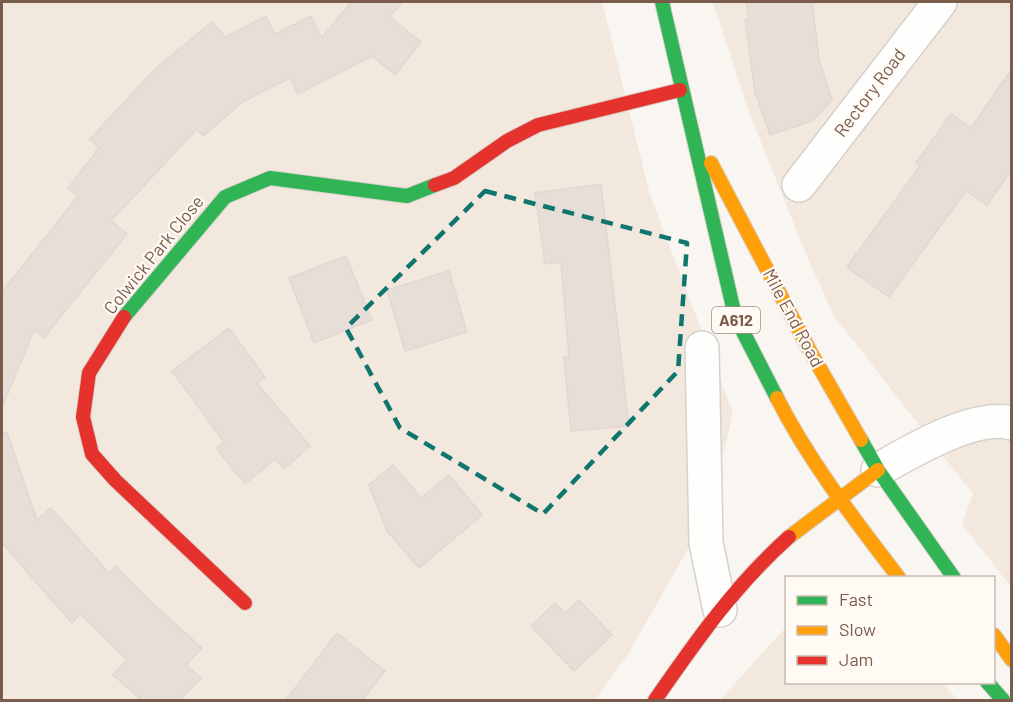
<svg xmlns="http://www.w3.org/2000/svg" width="1013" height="702" font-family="Barlow,sans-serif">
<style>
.residential{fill:#f2e8de}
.building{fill:#e6ded7;stroke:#e2d8d2;stroke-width:1.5}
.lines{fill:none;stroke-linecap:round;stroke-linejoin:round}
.street-casing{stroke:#d7d1cb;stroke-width:36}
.fast-casing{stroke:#d9d2cb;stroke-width:16}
.slow-casing{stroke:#d9d2cb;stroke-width:16}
.jam-casing{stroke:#d9d2cb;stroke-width:16}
.street{stroke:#fefefd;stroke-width:33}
.fast{stroke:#30b455;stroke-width:14}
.slow{stroke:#ff9f0a;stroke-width:14}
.jam{stroke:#e5322d;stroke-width:14}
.marked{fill:none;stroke:#0f766e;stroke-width:4.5;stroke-dasharray:12 8;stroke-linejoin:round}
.labels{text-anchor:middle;stroke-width:4.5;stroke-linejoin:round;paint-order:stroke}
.shield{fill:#fffaf3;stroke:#a28b7f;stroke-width:1.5}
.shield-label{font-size:16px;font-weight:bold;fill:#7a5c4d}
.street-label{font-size:18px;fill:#7a5c4d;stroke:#fffaf3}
</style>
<rect width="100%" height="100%" fill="#f9f5f0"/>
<g class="residential">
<path d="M 2,2 L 602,2 L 650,195 L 733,413 L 716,486 L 694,538 L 630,651 L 595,700 L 2,700 Z"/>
<path d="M 713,2 L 1011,2 L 1011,587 L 962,524 L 973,494 L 834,316 L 806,254 L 750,115 Z"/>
<path d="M 786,627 L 786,682 L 942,683 L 958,700 L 720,700 Z"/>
</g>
<g class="building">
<path d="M 351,2 L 402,2 L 390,17 L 421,42 L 395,75 L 372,56 L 298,94 L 290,78 L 244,101 L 203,136 L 197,129 L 111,221 L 127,234 L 74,300 L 44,338 L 34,330 L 2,408 L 2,292 L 78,196 L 68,188 L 99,148 L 90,139 L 155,69 L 212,22 L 225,37 L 266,16 L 275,34 L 311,16 L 322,38 Z"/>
<path d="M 746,2 L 812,2 L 819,59 L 832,100 L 812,121 L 770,135 L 755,92 L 745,19 L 749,18 Z"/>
<path d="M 1011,70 L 1011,171 L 987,205 L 966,191 L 889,297 L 847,267 L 920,166 L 916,163 L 951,114 L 971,128 Z"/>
<path d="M 601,184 L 629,426 L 571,431 L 564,357 L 569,357 L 561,262 L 545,264 L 535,193 Z"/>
<path d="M 346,256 L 372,320 L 314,343 L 289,278 Z"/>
<path d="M 449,271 L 467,332 L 405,351 L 387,290 Z"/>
<path d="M 229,328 L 265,377 L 257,383 L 310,446 L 284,469 L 275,459 L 245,484 L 216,448 L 224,442 L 172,371 Z"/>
<path d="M 7,432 L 37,520 L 51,508 L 109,573 L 116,566 L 148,599 L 202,648 L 186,665 L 201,678 L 180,700 L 142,700 L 113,675 L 127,660 L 80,614 L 72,623 L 2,543 L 2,433 Z"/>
<path d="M 393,465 L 421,498 L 449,475 L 482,515 L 419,568 L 387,531 L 369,485 Z"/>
<path d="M 579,600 L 612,635 L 574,671 L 531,626 L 555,603 L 565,613 Z"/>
<path d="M 337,633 L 385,671 L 362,700 L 286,700 Z"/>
</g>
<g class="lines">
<g class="street-casing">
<g id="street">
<path d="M 799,185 L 940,2"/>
<path d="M 702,348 L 706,543 L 720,610"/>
<path d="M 878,470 C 910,452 974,413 1012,423"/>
</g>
</g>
<g class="fast-casing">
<g id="fast">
<path d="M 662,2 L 735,316 L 777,398"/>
<path d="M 124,317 L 225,197 L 270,178 L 407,196 L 435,185"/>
<path d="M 861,440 L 878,470 L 954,578"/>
<path d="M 987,682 L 1003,700"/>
</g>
</g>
<g class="slow-casing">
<g id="slow">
<path d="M 711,163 L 811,353 L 861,440"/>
<path d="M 777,398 C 810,463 855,520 899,578"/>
<path d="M 789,537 L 878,470"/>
<path d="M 994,635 L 1012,660"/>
</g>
</g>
<g class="jam-casing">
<g id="jam">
<path d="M 435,185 L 454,178 L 507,141 L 538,125 L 680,90"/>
<path d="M 124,317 L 89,373 L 83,417 L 92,454 L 115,480 L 245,603"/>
<path d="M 655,700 C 696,641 735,585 789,537"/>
</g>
</g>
<use href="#street" class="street"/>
<use href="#fast" class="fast"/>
<use href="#slow" class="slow"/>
<use href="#jam" class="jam"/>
</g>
<path class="marked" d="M 485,191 L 687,243 L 678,371 L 543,514 L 400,428 L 346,328 Z"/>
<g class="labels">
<rect class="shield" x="712" y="307" width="48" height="26" rx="4.5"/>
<g class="shield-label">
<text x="736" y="326">A612</text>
</g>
<g class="street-label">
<text transform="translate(870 93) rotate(-53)" y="6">Rectory Road</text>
<text transform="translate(154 255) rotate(-51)" y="6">Colwick Park Close</text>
<text transform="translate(793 318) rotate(62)" y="6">Mile End Road</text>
</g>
</g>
<rect width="1013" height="702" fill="none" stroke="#7a5c4d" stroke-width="6"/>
<rect x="785" y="576" width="210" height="108" fill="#fffaf3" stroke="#cabbb1" stroke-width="1.5"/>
<rect x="797" y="596" width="30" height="9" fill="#30b455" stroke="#cabbb1" stroke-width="1.5"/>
<text x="839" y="606" font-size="18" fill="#7a5c4d">Fast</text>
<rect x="797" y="626" width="30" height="9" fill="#ff9f0a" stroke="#cabbb1" stroke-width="1.5"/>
<text x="839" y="636" font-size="18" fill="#7a5c4d">Slow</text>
<rect x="797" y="656" width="30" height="9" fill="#e5322d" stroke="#cabbb1" stroke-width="1.5"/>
<text x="839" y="666" font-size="18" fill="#7a5c4d">Jam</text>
</svg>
